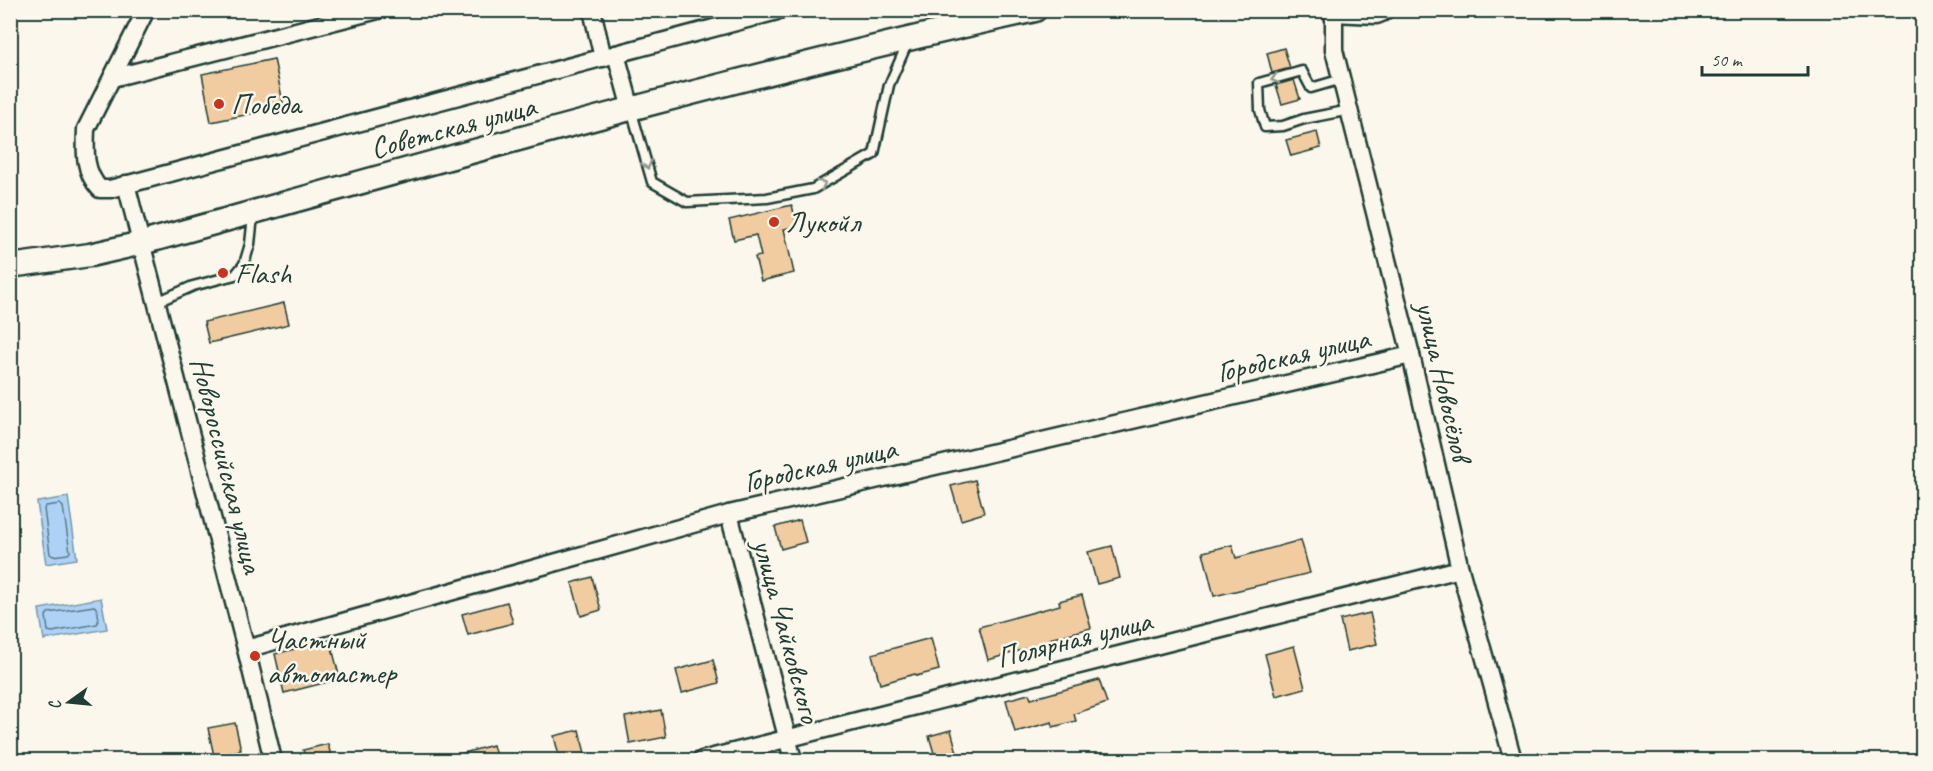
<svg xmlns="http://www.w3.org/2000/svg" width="1933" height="771" font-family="Caveat,sans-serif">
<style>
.water{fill:#add2f6;stroke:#7496a8;stroke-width:1.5}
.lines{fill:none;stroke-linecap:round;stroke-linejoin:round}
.shore{stroke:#587982;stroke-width:1.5}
.building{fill:#f1cca1;stroke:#1f3d34;stroke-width:1.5}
.lane-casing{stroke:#1f3d34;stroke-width:13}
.street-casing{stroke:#1f3d34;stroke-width:21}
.secondary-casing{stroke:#1f3d34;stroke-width:27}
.lane{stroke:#fbf7ec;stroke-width:8}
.street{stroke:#fbf7ec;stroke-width:16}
.secondary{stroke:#fbf7ec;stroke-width:22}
.oneway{stroke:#8d9a90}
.poi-dot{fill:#c8321e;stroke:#fbf7ec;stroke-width:2}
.labels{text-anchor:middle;stroke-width:5;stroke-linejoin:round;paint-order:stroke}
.poi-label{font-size:30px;fill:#1f3d34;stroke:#fbf7ec;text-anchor:start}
.street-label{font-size:30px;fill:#1f3d34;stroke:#fbf7ec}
</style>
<rect width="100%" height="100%" fill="#fbf7ec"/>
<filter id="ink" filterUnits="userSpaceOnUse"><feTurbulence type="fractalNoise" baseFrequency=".0167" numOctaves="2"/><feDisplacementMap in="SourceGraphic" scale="12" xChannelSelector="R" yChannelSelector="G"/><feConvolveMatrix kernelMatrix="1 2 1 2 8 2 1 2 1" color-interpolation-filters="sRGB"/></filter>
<g filter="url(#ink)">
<g class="water">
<path d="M 68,497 L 77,559 L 46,564 L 37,502 Z"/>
<path d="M 101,598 L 107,629 L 44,640 L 39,609 Z"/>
</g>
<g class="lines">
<g class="shore">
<path d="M 60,504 L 63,507 L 70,552 L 68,554 L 53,556 L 50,554 L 44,509 L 46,506 Z"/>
<path d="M 94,606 C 98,608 100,620 97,624 L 52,632 L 48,631 L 46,616 L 48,613 Z"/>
</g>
</g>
<g class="building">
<path d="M 1284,48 L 1290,68 L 1272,73 L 1267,53 Z"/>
<path d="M 274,59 L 284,107 L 211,122 L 202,74 Z"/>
<path d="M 1294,80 L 1300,99 L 1282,104 L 1276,85 Z"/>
<path d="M 1317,132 L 1321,148 L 1291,156 L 1286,140 Z"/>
<path d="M 792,205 L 797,226 L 784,229 L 794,273 L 761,281 L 755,257 L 761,256 L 756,235 L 734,240 L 729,220 Z"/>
<path d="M 284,303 L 289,324 L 209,343 L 204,322 Z"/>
<path d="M 975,480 L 984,513 L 961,520 L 951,486 Z"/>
<path d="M 800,520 L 806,542 L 781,549 L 775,527 Z"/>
<path d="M 1301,540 L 1310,573 L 1214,596 L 1203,552 L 1232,545 L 1236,558 Z"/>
<path d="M 1112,546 L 1120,578 L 1097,584 L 1088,552 Z"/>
<path d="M 592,577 L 601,610 L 581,616 L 572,583 Z"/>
<path d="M 1082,595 L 1091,628 L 1049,639 L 1050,642 L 988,660 L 979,627 L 1060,605 L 1059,601 Z"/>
<path d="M 507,602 L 513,623 L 468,635 L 462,614 Z"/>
<path d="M 1370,613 L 1377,644 L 1347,651 L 1340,620 Z"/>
<path d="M 931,638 L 939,670 L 916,676 L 915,674 L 880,684 L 872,654 Z"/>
<path d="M 330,640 L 340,679 L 284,693 L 275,654 Z"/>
<path d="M 1294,646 L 1305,688 L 1276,696 L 1265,654 Z"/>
<path d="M 713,660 L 719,683 L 682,693 L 676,670 Z"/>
<path d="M 1099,680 L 1107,703 L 1074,714 L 1076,721 L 1053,727 L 1052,722 L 1015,732 L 1006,700 L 1029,694 L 1031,699 Z"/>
<path d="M 661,710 L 666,737 L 630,744 L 625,717 Z"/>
<path d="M 235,723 L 241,750 L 214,756 L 208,728 Z"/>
<path d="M 579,730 L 586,757 L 574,760 L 560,760 L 554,736 Z"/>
<path d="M 951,730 L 959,760 L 936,760 L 929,736 Z"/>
<path d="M 328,744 L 332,760 L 306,760 L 303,750 Z"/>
<path d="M 493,745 L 497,760 L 450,760 L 449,757 Z"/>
</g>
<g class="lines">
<g class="lane-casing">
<g id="lane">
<path d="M 1342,79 L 1311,88 L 1302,71 L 1259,83 L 1260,110 L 1265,127 L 1283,126 L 1304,119 L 1350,110"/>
<path d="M 631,109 L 652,182 L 687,202 L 767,198 L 813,189 L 874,154 L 889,85 L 907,44"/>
<path d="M 157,302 L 193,286 L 235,275 L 244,264 L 250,244 L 253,216"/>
</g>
</g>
<g class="street-casing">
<g id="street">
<path d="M 146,10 L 86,129 C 85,152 84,172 100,189 L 110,189 L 781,10"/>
<path d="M 592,10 L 603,58"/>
<path d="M 1334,11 L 1334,50 L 1411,355 L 1460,569 L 1513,760"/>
<path d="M 616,54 L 631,109"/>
<path d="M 112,78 L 378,10"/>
<path d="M 126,184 L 246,649 L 273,760"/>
<path d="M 729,514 L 793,760"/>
<path d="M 246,649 L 729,514 L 1411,355"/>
<path d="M 702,760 L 1460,569"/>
</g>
</g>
<g class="secondary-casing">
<g id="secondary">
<path d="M 1333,10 L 1376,12 L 1381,10"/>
<path d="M 10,266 L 90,255 L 142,243 C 438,161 735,76 1035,10"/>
</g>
</g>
<use href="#lane" class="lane"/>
<use href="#street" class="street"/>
<use href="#secondary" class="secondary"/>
</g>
<defs><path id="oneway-chevron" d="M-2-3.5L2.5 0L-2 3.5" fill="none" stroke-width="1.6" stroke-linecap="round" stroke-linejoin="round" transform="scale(1.5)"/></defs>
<g class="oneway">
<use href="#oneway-chevron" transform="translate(1275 79) rotate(165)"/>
<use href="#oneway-chevron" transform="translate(647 165) rotate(74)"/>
<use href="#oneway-chevron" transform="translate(822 184) rotate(-29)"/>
</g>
</g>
<g class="poi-dot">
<circle cx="219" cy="104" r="6"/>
<circle cx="774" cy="222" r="6"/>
<circle cx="223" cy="273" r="6"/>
<circle cx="255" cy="656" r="6"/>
</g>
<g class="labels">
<g class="poi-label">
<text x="231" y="114">Победа</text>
<text x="786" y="232">Лукойл</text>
<text x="235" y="283">Flash</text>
<text x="267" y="649">Частный<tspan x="267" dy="34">автомастер</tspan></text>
</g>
<g class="street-label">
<text transform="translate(453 127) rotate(-15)" y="10">Советская улица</text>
<text transform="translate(1293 355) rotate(-13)" y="10">Городская улица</text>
<text transform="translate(1444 381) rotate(77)" y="10">улица Новосёлов</text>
<text transform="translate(227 465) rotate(76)" y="10">Новороссийская улица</text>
<text transform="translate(820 465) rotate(-13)" y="10">Городская улица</text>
<text transform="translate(787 631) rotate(75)" y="10">улица Чайковского</text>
<text transform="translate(1074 639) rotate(-14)" y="10">Полярная улица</text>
</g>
</g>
<rect width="1933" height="771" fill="none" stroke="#fbf7ec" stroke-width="36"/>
<rect x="18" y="18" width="1897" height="735" fill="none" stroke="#1f3d34" stroke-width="2" filter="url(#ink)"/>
<g transform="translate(69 702) rotate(255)" stroke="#fbf7ec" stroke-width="4.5" paint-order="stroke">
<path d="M0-4.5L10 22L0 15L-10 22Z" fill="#1f3d34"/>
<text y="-9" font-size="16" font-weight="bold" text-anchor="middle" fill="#1f3d34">С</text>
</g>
<path d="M1702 66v9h106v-9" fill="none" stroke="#1f3d34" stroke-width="3"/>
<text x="1711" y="66" font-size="18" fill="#1f3d34" stroke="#fbf7ec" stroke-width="4.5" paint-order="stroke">50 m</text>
</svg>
